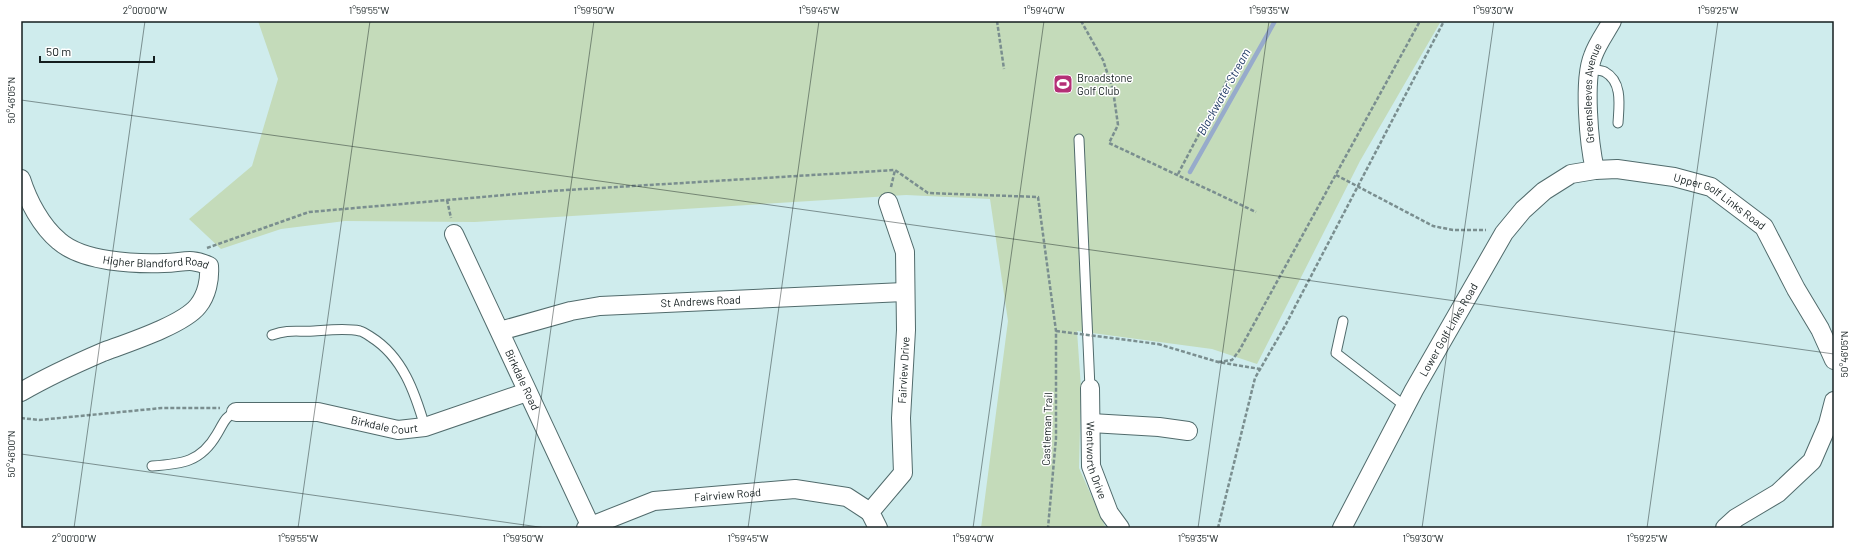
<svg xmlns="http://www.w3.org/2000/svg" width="1855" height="549" font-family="Barlow,sans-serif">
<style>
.green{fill:#c4dbba}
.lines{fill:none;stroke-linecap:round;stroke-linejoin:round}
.stream{stroke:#97abcb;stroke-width:4.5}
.lane-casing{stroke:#516b6c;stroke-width:11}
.street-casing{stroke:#516b6c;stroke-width:20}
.path{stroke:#7a8e8f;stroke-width:2.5;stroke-dasharray:4 2;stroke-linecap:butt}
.lane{stroke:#fff;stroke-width:9}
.street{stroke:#fff;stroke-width:18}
.path-bridge{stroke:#7a8e8f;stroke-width:2.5;stroke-dasharray:4 2;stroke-linecap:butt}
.ticks{fill:none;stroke:#141e1f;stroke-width:1;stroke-opacity:0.45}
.labels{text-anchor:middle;stroke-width:3;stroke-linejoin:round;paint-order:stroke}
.poi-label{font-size:11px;fill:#141e1f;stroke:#fff;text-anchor:start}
.street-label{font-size:11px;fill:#141e1f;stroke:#fff}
.water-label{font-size:12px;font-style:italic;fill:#1f3964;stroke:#fff}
.neatline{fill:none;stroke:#141e1f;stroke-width:1.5}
.ticks-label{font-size:10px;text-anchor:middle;fill:#141e1f}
</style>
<rect width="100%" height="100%" fill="#cfeced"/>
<path class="green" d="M 258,21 L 1441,21 L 1360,161 L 1257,364 L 1212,349 L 1077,331 L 1081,388 L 1079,468 L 1105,526 L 1104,528 L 981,528 L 1008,321 L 990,199 L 906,195 L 475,222 L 345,221 L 281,229 L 221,249 L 189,219 L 252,166 L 278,79 Z"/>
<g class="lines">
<path class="stream" d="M 1190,172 L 1275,21"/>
<g class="lane-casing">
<g id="lane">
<path d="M 1589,69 C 1594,70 1601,70 1605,72 C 1623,82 1619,106 1618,123"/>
<path d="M 1079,139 L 1090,388"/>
<path d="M 1343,321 L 1336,353 L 1405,406"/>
<path d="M 272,335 C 289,329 297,332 314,331 C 329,330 346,328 360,331 C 364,332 368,335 371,337 C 403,357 415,393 425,427"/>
<path d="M 152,466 C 182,464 201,462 217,434 C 224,423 224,417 236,412"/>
</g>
</g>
<g class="street-casing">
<g id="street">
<path id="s1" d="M 1595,170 C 1589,144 1583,80 1593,56 C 1597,44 1606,32 1612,21"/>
<path id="s2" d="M 21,179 C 28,201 41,226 59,241 C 83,262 134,264 164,263 C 183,263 190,257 209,266 C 210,279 207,295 198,306 C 183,325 127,343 103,352 C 75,364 47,377 21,392"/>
<path id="s3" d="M 454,234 L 590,525"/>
<path id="s4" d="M 500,331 L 571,311 L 600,306 L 904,292"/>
<path id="s5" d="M 1090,388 L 1091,466 L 1109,513 L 1120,528"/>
<path id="s6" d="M 236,412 L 318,412 L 398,430 L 425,427 L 527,392"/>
<path d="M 1091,423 L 1159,427 L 1188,431"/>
<path id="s7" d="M 586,528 L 654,501 L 795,489 L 847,497 L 870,512"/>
<path id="s8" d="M 878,528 L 870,512 L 903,473 L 901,418 L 906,330 L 905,252 L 888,202"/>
<path id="s9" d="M 1342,528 L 1414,390 L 1504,233 L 1523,210 L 1544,191 L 1571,174 L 1595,170 L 1617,169 L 1674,177 L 1711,187 L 1764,227 L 1796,289 L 1820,329 L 1834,360"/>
<path d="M 1725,528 L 1736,518 L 1778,493 L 1812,461 L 1828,424 L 1834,401"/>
</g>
</g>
<g class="path">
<path d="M 997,21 L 1004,69"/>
<path d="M 1081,21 L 1103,60 L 1113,90 L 1118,125 L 1109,143 L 1256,212"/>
<path d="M 1178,174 L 1230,75"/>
<path d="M 1336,175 L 1433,226 L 1453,230 L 1486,230"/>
<path d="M 891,187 L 895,170"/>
<path d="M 447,200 L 451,218"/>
<path d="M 207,248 L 309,212 L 551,191 L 895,170 L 928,193 L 1038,197 L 1056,331 L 1056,438 L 1048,528"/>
<path d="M 1158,344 L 1218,362 L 1260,369"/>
<path d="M 1218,362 L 1232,360 L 1239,351 L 1420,21"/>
<path d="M 21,418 L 39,420 L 162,408 L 220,408"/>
<path d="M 1218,528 L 1255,378 L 1285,326 L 1444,21"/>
</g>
<use href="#lane" class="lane"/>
<use href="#street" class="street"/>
<path class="path-bridge" d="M 1056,331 L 1158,344"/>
</g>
<path class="ticks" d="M 21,100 L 1834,354M 21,454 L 546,528M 74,528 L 145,21M 298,528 L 370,21M 523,528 L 594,21M 748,528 L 819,21M 973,528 L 1044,21M 1198,528 L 1269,21M 1422,528 L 1494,21M 1647,528 L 1718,21"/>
<defs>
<g id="stadium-square" transform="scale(1)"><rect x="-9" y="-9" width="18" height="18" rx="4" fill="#b42f76" stroke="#fff"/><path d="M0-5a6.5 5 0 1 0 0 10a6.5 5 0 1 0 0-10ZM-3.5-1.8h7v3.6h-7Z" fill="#fff"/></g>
</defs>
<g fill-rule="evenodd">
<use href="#stadium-square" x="1063" y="84"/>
</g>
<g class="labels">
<g class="poi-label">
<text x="1077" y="82">Broadstone<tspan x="1077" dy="13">Golf Club</tspan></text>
</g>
<g class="street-label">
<text dy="4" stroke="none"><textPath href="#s1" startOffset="78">Greensleeves Avenue</textPath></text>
<text dy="4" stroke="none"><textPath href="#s9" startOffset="583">Upper Golf Links Road</textPath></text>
<text dy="4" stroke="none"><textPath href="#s2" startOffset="175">Higher Blandford Road</textPath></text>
<text dy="4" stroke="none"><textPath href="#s4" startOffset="204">St Andrews Road</textPath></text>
<text dy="4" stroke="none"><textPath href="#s9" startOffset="225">Lower Golf Links Road</textPath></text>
<text dy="4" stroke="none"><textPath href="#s8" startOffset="172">Fairview Drive</textPath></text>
<text dy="4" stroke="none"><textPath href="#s3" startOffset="161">Birkdale Road</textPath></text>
<text dy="4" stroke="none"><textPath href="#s6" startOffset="150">Birkdale Court</textPath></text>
<text transform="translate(1047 429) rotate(-88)" y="4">Castleman Trail</text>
<text dy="4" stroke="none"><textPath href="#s5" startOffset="73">Wentworth Drive</textPath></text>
<text dy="4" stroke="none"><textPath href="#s7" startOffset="147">Fairview Road</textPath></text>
</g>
<g class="water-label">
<text transform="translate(1224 92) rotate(-61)" y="4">Blackwater Stream</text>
</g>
</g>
<rect width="1855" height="549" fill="none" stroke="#ffffff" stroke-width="44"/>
<path d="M40 56v6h114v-6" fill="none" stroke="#141e1f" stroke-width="2"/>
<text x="46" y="56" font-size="12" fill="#141e1f" stroke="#ffffff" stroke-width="3" paint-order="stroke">50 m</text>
<rect x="22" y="22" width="1811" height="505" class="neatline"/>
<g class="ticks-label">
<text x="145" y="14">2°00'00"W</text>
<text x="369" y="14">1°59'55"W</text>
<text x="594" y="14">1°59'50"W</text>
<text x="819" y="14">1°59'45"W</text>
<text x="1044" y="14">1°59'40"W</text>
<text x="1269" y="14">1°59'35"W</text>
<text x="1493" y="14">1°59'30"W</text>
<text x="1718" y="14">1°59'25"W</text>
<text transform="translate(11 100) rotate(-90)" y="4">50°46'05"N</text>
<text transform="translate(1844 354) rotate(-90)" y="4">50°46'05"N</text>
<text transform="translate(11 454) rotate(-90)" y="4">50°46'00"N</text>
<text x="74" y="542">2°00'00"W</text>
<text x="298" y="542">1°59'55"W</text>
<text x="523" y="542">1°59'50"W</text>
<text x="748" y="542">1°59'45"W</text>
<text x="973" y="542">1°59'40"W</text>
<text x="1198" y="542">1°59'35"W</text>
<text x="1423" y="542">1°59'30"W</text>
<text x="1647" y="542">1°59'25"W</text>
</g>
</svg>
